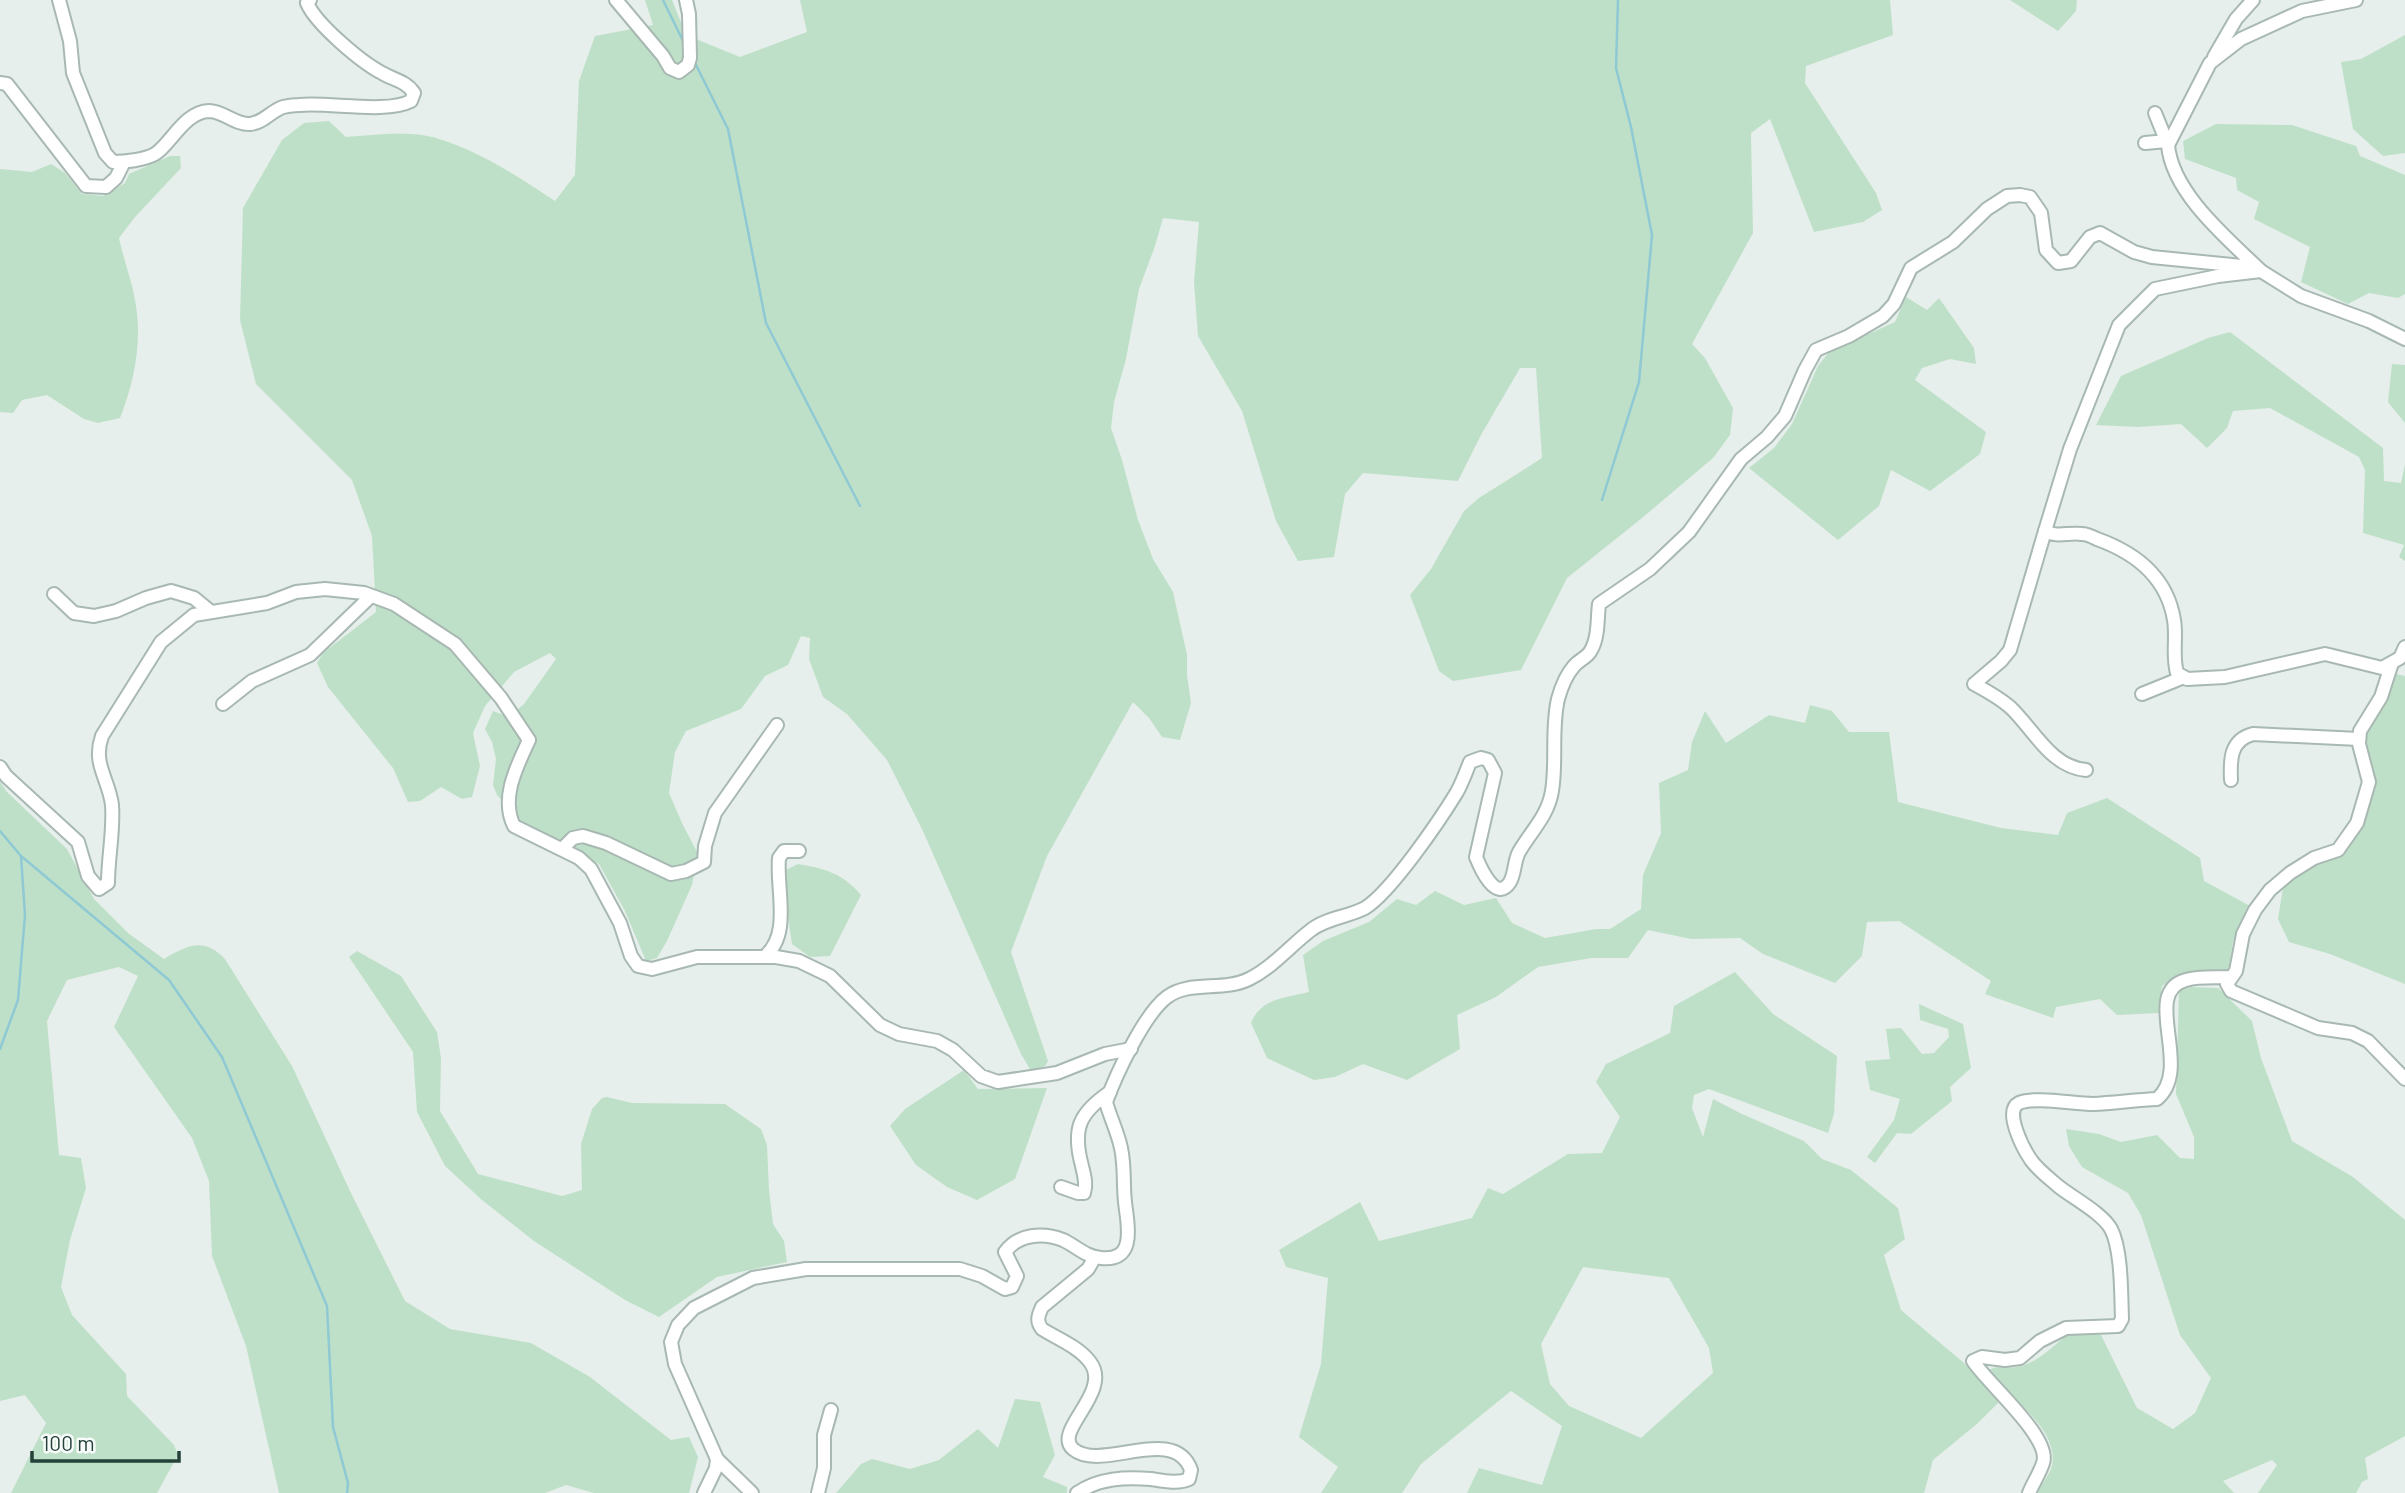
<svg xmlns="http://www.w3.org/2000/svg" width="2405" height="1493" font-family="Barlow,sans-serif">
<style>
.green{fill:#bfe0c8;fill-rule:evenodd}
.lines{fill:none;stroke-linecap:round;stroke-linejoin:round}
.stream{stroke:#8ec9d4;stroke-width:2.5}
.street-casing{stroke:#a8b8b2;stroke-width:16}
.street{stroke:#fff;stroke-width:12}
</style>
<rect width="100%" height="100%" fill="#e6efeb"/>
<g class="green">
<path d="M 645,0 L 672,0 L 686,35 L 740,57 L 807,32 L 800,0 L 1890,0 L 1893,35 L 1806,66 L 1805,83 L 1876,193 L 1882,210 L 1863,222 L 1814,232 L 1770,119 L 1751,133 L 1753,233 L 1692,344 L 1705,358 L 1733,408 L 1730,435 L 1713,458 L 1642,518 L 1567,578 L 1521,670 L 1453,681 L 1439,671 L 1410,595 L 1431,569 L 1464,511 L 1479,498 L 1542,458 L 1536,368 L 1520,368 L 1481,435 L 1458,481 L 1363,473 L 1345,494 L 1334,557 L 1298,561 L 1276,521 L 1242,411 L 1198,336 L 1194,282 L 1199,222 L 1163,218 L 1155,246 L 1139,289 L 1126,359 L 1114,402 L 1111,428 L 1122,460 L 1138,520 L 1153,559 L 1173,592 L 1187,655 L 1187,675 L 1191,703 L 1180,740 L 1162,737 L 1149,718 L 1133,702 L 1047,856 L 1011,952 L 1048,1061 L 1045,1066 L 1031,1071 L 1021,1054 L 922,829 L 887,760 L 847,714 L 823,697 L 809,659 L 810,638 L 801,636 L 788,665 L 765,676 L 741,709 L 686,731 L 675,752 L 669,793 L 682,823 L 698,854 L 692,885 L 667,941 L 657,958 L 646,961 L 625,911 L 599,864 L 522,824 L 497,795 L 493,785 L 496,759 L 492,742 L 485,729 L 493,711 L 509,717 L 524,704 L 556,659 L 550,653 L 514,672 L 485,706 L 473,733 L 480,766 L 472,797 L 462,799 L 441,787 L 420,801 L 408,802 L 393,768 L 328,687 L 317,663 L 323,653 L 376,612 L 372,536 L 352,480 L 256,384 L 240,320 L 243,208 L 282,140 L 304,123 L 329,121 L 346,137 C 374,135 412,130 439,139 C 481,152 519,177 555,201 L 575,175 L 579,81 L 595,36 L 653,25 Z"/>
<path d="M 2010,0 L 2077,0 L 2076,11 L 2058,31 Z"/>
<path d="M 2405,35 L 2405,153 L 2383,156 L 2353,129 L 2341,62 L 2361,59 Z"/>
<path d="M 2216,124 L 2292,125 L 2356,146 L 2360,156 L 2405,175 L 2405,294 L 2398,298 L 2369,293 L 2348,304 L 2301,282 L 2310,247 L 2254,219 L 2259,202 L 2237,190 L 2236,178 L 2185,159 L 2183,141 Z"/>
<path d="M 170,156 L 180,156 L 181,168 L 135,217 L 119,238 C 124,261 133,284 136,306 C 142,343 134,383 120,418 L 98,423 L 84,419 L 47,395 L 22,400 L 13,413 L 0,412 L 0,169 L 32,172 L 51,164 L 65,173 L 82,194 L 103,196 L 125,183 L 129,174 Z"/>
<path d="M 1906,297 L 1927,310 L 1939,298 L 1974,348 L 1976,364 L 1950,359 L 1922,368 L 1915,380 L 1986,432 L 1980,454 L 1930,491 L 1891,470 L 1879,506 L 1838,540 L 1749,468 L 1774,448 L 1792,424 L 1818,366 L 1829,352 L 1895,322 Z"/>
<path d="M 2230,332 L 2383,448 L 2384,481 L 2401,483 L 2405,464 L 2405,561 L 2399,557 L 2404,545 L 2363,533 L 2365,470 L 2359,457 L 2270,408 L 2233,411 L 2227,428 L 2207,448 L 2181,424 L 2138,427 L 2096,425 L 2121,376 L 2208,338 Z"/>
<path d="M 2392,364 L 2405,365 L 2405,423 L 2388,402 Z"/>
<path d="M 2396,674 L 2405,676 L 2405,984 L 2330,954 L 2289,942 L 2278,919 L 2283,888 L 2312,865 L 2341,853 L 2372,787 L 2362,740 Z"/>
<path d="M 1810,705 L 1832,711 L 1849,732 L 1889,732 L 1898,802 L 2001,828 L 2058,835 L 2067,813 L 2107,798 L 2200,858 L 2204,881 L 2250,906 L 2233,941 L 2228,972 L 2176,976 L 2162,986 L 2159,1013 L 2117,1015 L 2100,999 L 2056,1007 L 2053,1018 L 1985,994 L 1991,981 L 1899,921 L 1867,922 L 1862,956 L 1835,983 L 1763,954 L 1740,938 L 1691,939 L 1648,930 L 1628,958 L 1591,958 L 1538,967 L 1496,997 L 1457,1015 L 1460,1049 L 1407,1080 L 1363,1064 L 1335,1077 L 1314,1080 L 1267,1058 L 1251,1023 C 1261,998 1285,998 1309,992 L 1303,955 L 1323,941 L 1369,922 L 1397,899 L 1416,905 L 1435,891 L 1464,905 L 1496,898 L 1512,923 L 1545,938 L 1596,929 L 1610,929 L 1641,909 L 1643,875 L 1661,833 L 1659,783 L 1688,770 L 1692,742 L 1705,711 L 1726,743 L 1769,715 L 1805,723 Z"/>
<path d="M 0,782 L 7,792 L 67,849 L 94,899 L 128,933 L 164,959 C 188,945 204,937 225,959 L 292,1066 L 350,1191 L 405,1301 L 450,1329 L 531,1343 L 590,1377 L 671,1440 L 689,1437 L 698,1457 L 689,1493 L 594,1493 L 566,1485 L 545,1493 L 279,1493 L 246,1346 L 212,1256 L 209,1181 L 192,1138 L 114,1027 L 138,976 L 119,967 L 67,980 L 47,1021 L 59,1155 L 81,1158 L 86,1188 L 70,1240 L 61,1287 L 72,1315 L 126,1374 L 127,1396 L 174,1445 L 178,1455 L 157,1493 L 11,1493 L 46,1423 L 25,1395 L 0,1401 Z"/>
<path d="M 798,864 C 826,869 842,873 861,895 L 830,956 L 810,957 L 792,944 L 787,910 L 786,870 Z"/>
<path d="M 357,951 L 401,976 L 437,1032 L 441,1058 L 440,1111 L 478,1174 L 562,1196 L 582,1190 L 581,1144 L 592,1109 L 602,1098 L 607,1097 L 632,1103 L 725,1104 L 761,1129 L 767,1145 L 769,1190 L 773,1224 L 784,1241 L 787,1262 L 717,1277 L 659,1317 L 625,1300 L 534,1241 L 482,1200 L 445,1166 L 417,1112 L 413,1052 L 349,957 Z"/>
<path d="M 1735,972 L 1773,1014 L 1837,1056 L 1834,1114 L 1828,1133 L 1709,1089 L 1694,1095 L 1692,1108 L 1703,1137 L 1713,1099 L 1742,1114 L 1804,1141 L 1822,1159 L 1851,1170 L 1898,1208 L 1905,1239 L 1884,1255 L 1901,1310 L 1964,1363 L 1999,1402 L 1978,1423 L 1933,1460 L 1924,1493 L 1467,1493 L 1479,1468 L 1542,1485 L 1562,1426 L 1511,1391 L 1421,1464 L 1402,1493 L 1321,1493 L 1338,1467 L 1299,1437 L 1321,1364 L 1328,1278 L 1286,1267 L 1279,1250 L 1360,1202 L 1379,1241 L 1472,1218 L 1488,1188 L 1503,1194 L 1568,1154 L 1602,1153 L 1620,1117 L 1596,1082 L 1606,1064 L 1670,1033 L 1674,1006 ZM 1583,1267 L 1669,1278 L 1709,1348 L 1713,1373 L 1641,1438 L 1569,1406 L 1550,1384 L 1541,1344 Z"/>
<path d="M 2191,987 L 2218,988 L 2252,1021 L 2261,1058 L 2292,1141 L 2353,1177 L 2405,1220 L 2405,1436 L 2365,1458 L 2368,1479 L 2362,1482 L 2356,1493 L 2258,1493 L 2277,1465 L 2272,1460 L 2223,1481 L 2234,1493 L 2038,1493 C 2041,1484 2048,1477 2051,1469 C 2063,1433 2012,1398 1990,1377 L 1989,1370 C 1999,1364 2006,1369 2016,1367 C 2037,1364 2053,1346 2069,1333 L 2101,1335 L 2137,1408 L 2173,1429 L 2195,1413 L 2211,1378 L 2180,1335 L 2141,1215 L 2128,1193 L 2082,1167 L 2069,1146 L 2066,1129 L 2099,1134 L 2121,1142 L 2157,1135 L 2180,1158 L 2194,1159 L 2194,1137 L 2176,1094 L 2179,991 Z"/>
<path d="M 1919,1004 L 1963,1024 L 1971,1068 L 1950,1087 L 1952,1101 L 1911,1134 L 1897,1133 L 1875,1163 L 1867,1157 L 1894,1120 L 1900,1099 L 1870,1090 L 1865,1061 L 1890,1059 L 1886,1029 L 1901,1028 L 1922,1054 L 1934,1053 L 1949,1037 L 1948,1029 L 1920,1020 Z"/>
<path d="M 964,1070 L 978,1089 L 1047,1088 L 1015,1179 L 977,1200 L 947,1187 L 916,1165 L 890,1126 L 905,1109 Z"/>
<path d="M 1015,1399 L 1040,1402 L 1055,1455 L 1043,1477 L 1067,1487 L 1067,1493 L 836,1493 L 861,1464 L 872,1459 L 910,1469 L 939,1460 L 978,1429 L 998,1448 Z"/>
</g>
<g class="lines">
<g class="stream">
<path d="M 663,0 L 684,43"/>
<path d="M 694,61 L 728,129 L 766,323 L 860,506"/>
<path d="M 1602,500 L 1639,382 L 1652,235 L 1631,127 L 1616,68 L 1618,0"/>
<path d="M 0,831 L 21,856 L 25,915 L 18,1000 L 0,1049"/>
<path d="M 21,856 L 169,980 L 222,1057 L 327,1306 L 333,1427 L 348,1483 L 347,1493"/>
</g>
<g class="street-casing">
<g id="street">
<path d="M 59,0 L 70,41 L 73,73 L 105,153 L 113,162 C 125,162 144,160 155,154 C 171,144 184,112 209,111 C 223,111 236,125 250,124 C 263,123 271,111 283,107 C 288,106 294,105 299,105 C 330,102 386,114 411,101 L 414,93 C 406,81 394,80 382,73 C 361,62 316,24 307,3 L 310,0"/>
<path d="M 616,0 L 663,56 L 670,68 L 679,72 L 688,65 L 690,58 L 689,14 L 686,0"/>
<path d="M 2356,0 L 2302,11 L 2241,39 L 2210,63 L 2168,145 C 2172,193 2228,239 2261,271 L 2218,276 L 2155,289 L 2119,325 L 2070,449 L 2045,531 C 2057,538 2069,532 2082,534 C 2087,534 2093,537 2097,539 C 2136,553 2167,577 2174,620 C 2177,638 2172,655 2177,673 L 2187,679 L 2225,677 L 2325,654 L 2382,668 L 2400,658 L 2405,647"/>
<path d="M 2214,57 L 2236,19 L 2253,0"/>
<path d="M 0,83 L 7,84 L 86,186 L 106,187 L 116,178 L 124,162"/>
<path d="M 2155,113 L 2168,145"/>
<path d="M 2145,143 L 2167,141"/>
<path d="M 2045,531 L 2010,650 L 2001,661 L 1974,684 C 1987,691 2000,698 2011,708 C 2034,730 2051,767 2086,770"/>
<path d="M 54,594 L 74,613 L 94,616 L 116,611 L 146,598 L 171,591 L 194,598 L 211,612"/>
<path d="M 2392,663 L 2381,697 L 2360,731 L 2359,744 L 2369,782 L 2357,823 L 2338,850 L 2314,858 L 2290,873 L 2270,890 L 2255,910 L 2243,934 L 2236,971 L 2227,984 L 2231,991 L 2318,1028 L 2352,1033 L 2368,1041 L 2405,1079"/>
<path d="M 2142,694 L 2184,677"/>
<path d="M 223,704 L 252,681 L 310,655 L 371,596"/>
<path d="M 0,767 L 6,776 L 78,842 L 88,876 L 99,889 L 108,883 C 108,857 114,831 112,805 C 109,779 92,764 102,736 L 161,642 L 194,615 L 267,603 L 296,592 L 325,589 L 364,593 L 394,604 L 455,644 L 501,698 L 529,740 C 517,766 500,798 514,826 L 579,858 L 591,869 L 620,923 L 631,956 L 638,966 L 652,969 L 697,957 L 776,957 L 799,961 L 830,976 L 880,1025 L 899,1034 L 937,1041 L 953,1050 L 981,1076 L 998,1082 L 1057,1073 L 1105,1054 L 1131,1049"/>
<path d="M 2231,780 C 2230,760 2230,740 2253,734 L 2359,739"/>
<path d="M 562,849 L 573,838 L 583,836 L 606,843 L 671,874 L 686,871 L 704,862 L 705,846 L 715,813 L 777,725"/>
<path d="M 764,957 C 792,935 776,890 779,858 L 784,851 L 799,851"/>
<path d="M 1061,1187 L 1078,1193 L 1084,1193 C 1087,1183 1084,1175 1082,1166 C 1072,1129 1079,1113 1110,1092"/>
<path d="M 717,1459 L 752,1493"/>
<path d="M 704,1493 L 716,1468 L 717,1459 L 675,1364 L 671,1342 L 678,1325 L 694,1308 L 753,1278 L 806,1269 L 960,1269 L 982,1276 L 1005,1289 L 1012,1287 L 1017,1276 L 1005,1252 C 1018,1234 1043,1232 1063,1240 C 1076,1246 1086,1257 1101,1258 C 1138,1262 1127,1222 1125,1202 C 1123,1184 1125,1166 1121,1148 C 1118,1133 1110,1117 1106,1102 C 1116,1075 1144,1014 1167,997 C 1189,980 1223,992 1249,979 C 1273,967 1290,946 1311,930 C 1326,918 1348,917 1365,908 C 1391,892 1440,820 1457,792 C 1462,783 1466,772 1470,762 L 1481,758 L 1488,760 L 1495,773 L 1476,857 C 1480,867 1496,904 1510,882 C 1515,874 1514,861 1519,852 C 1531,831 1548,816 1552,791 C 1557,761 1551,729 1558,699 C 1561,688 1567,674 1574,666 C 1579,660 1586,658 1590,652 C 1599,638 1597,620 1599,604 L 1650,569 L 1689,532 L 1741,459 L 1767,437 L 1785,416 L 1805,370 L 1816,350 L 1849,336 L 1883,316 L 1894,304 L 1911,268 L 1953,242 L 1987,209 L 2007,196 L 2020,195 L 2030,197 L 2041,213 L 2046,250 L 2058,263 L 2071,261 L 2090,237 L 2100,233 L 2134,252 L 2152,257 L 2242,266 L 2261,271 L 2301,296 L 2369,321 L 2405,339"/>
<path d="M 818,1493 L 824,1468 L 824,1435 L 831,1410"/>
<path d="M 1077,1493 C 1099,1478 1125,1477 1151,1479 C 1164,1481 1178,1484 1189,1479 L 1191,1470 C 1174,1423 1101,1473 1073,1449 C 1052,1431 1113,1392 1090,1362 C 1079,1347 1058,1339 1042,1329 C 1036,1321 1038,1316 1042,1307 L 1088,1269 L 1095,1257"/>
<path d="M 2029,1493 C 2033,1483 2040,1473 2043,1463 C 2052,1438 1988,1384 1973,1361 L 1982,1357 L 2005,1360 L 2020,1358 L 2040,1341 L 2066,1328 L 2118,1326 L 2122,1319 C 2121,1295 2122,1250 2111,1229 C 2102,1213 2073,1198 2058,1186 C 2049,1178 2037,1169 2031,1160 C 2024,1150 2003,1111 2019,1103 C 2036,1096 2073,1104 2093,1104 C 2114,1103 2136,1100 2157,1099 C 2194,1068 2140,992 2186,980 C 2199,976 2216,978 2230,977"/>
</g>
</g>
<use href="#street" class="street"/>
</g>
<path d="M32 1451v10h147v-10" fill="none" stroke="#24423a" stroke-width="3.5"/>
<text x="42" y="1451" font-size="21" fill="#24423a" stroke="#f7fbf9" stroke-width="5" paint-order="stroke">100 m</text>
</svg>
